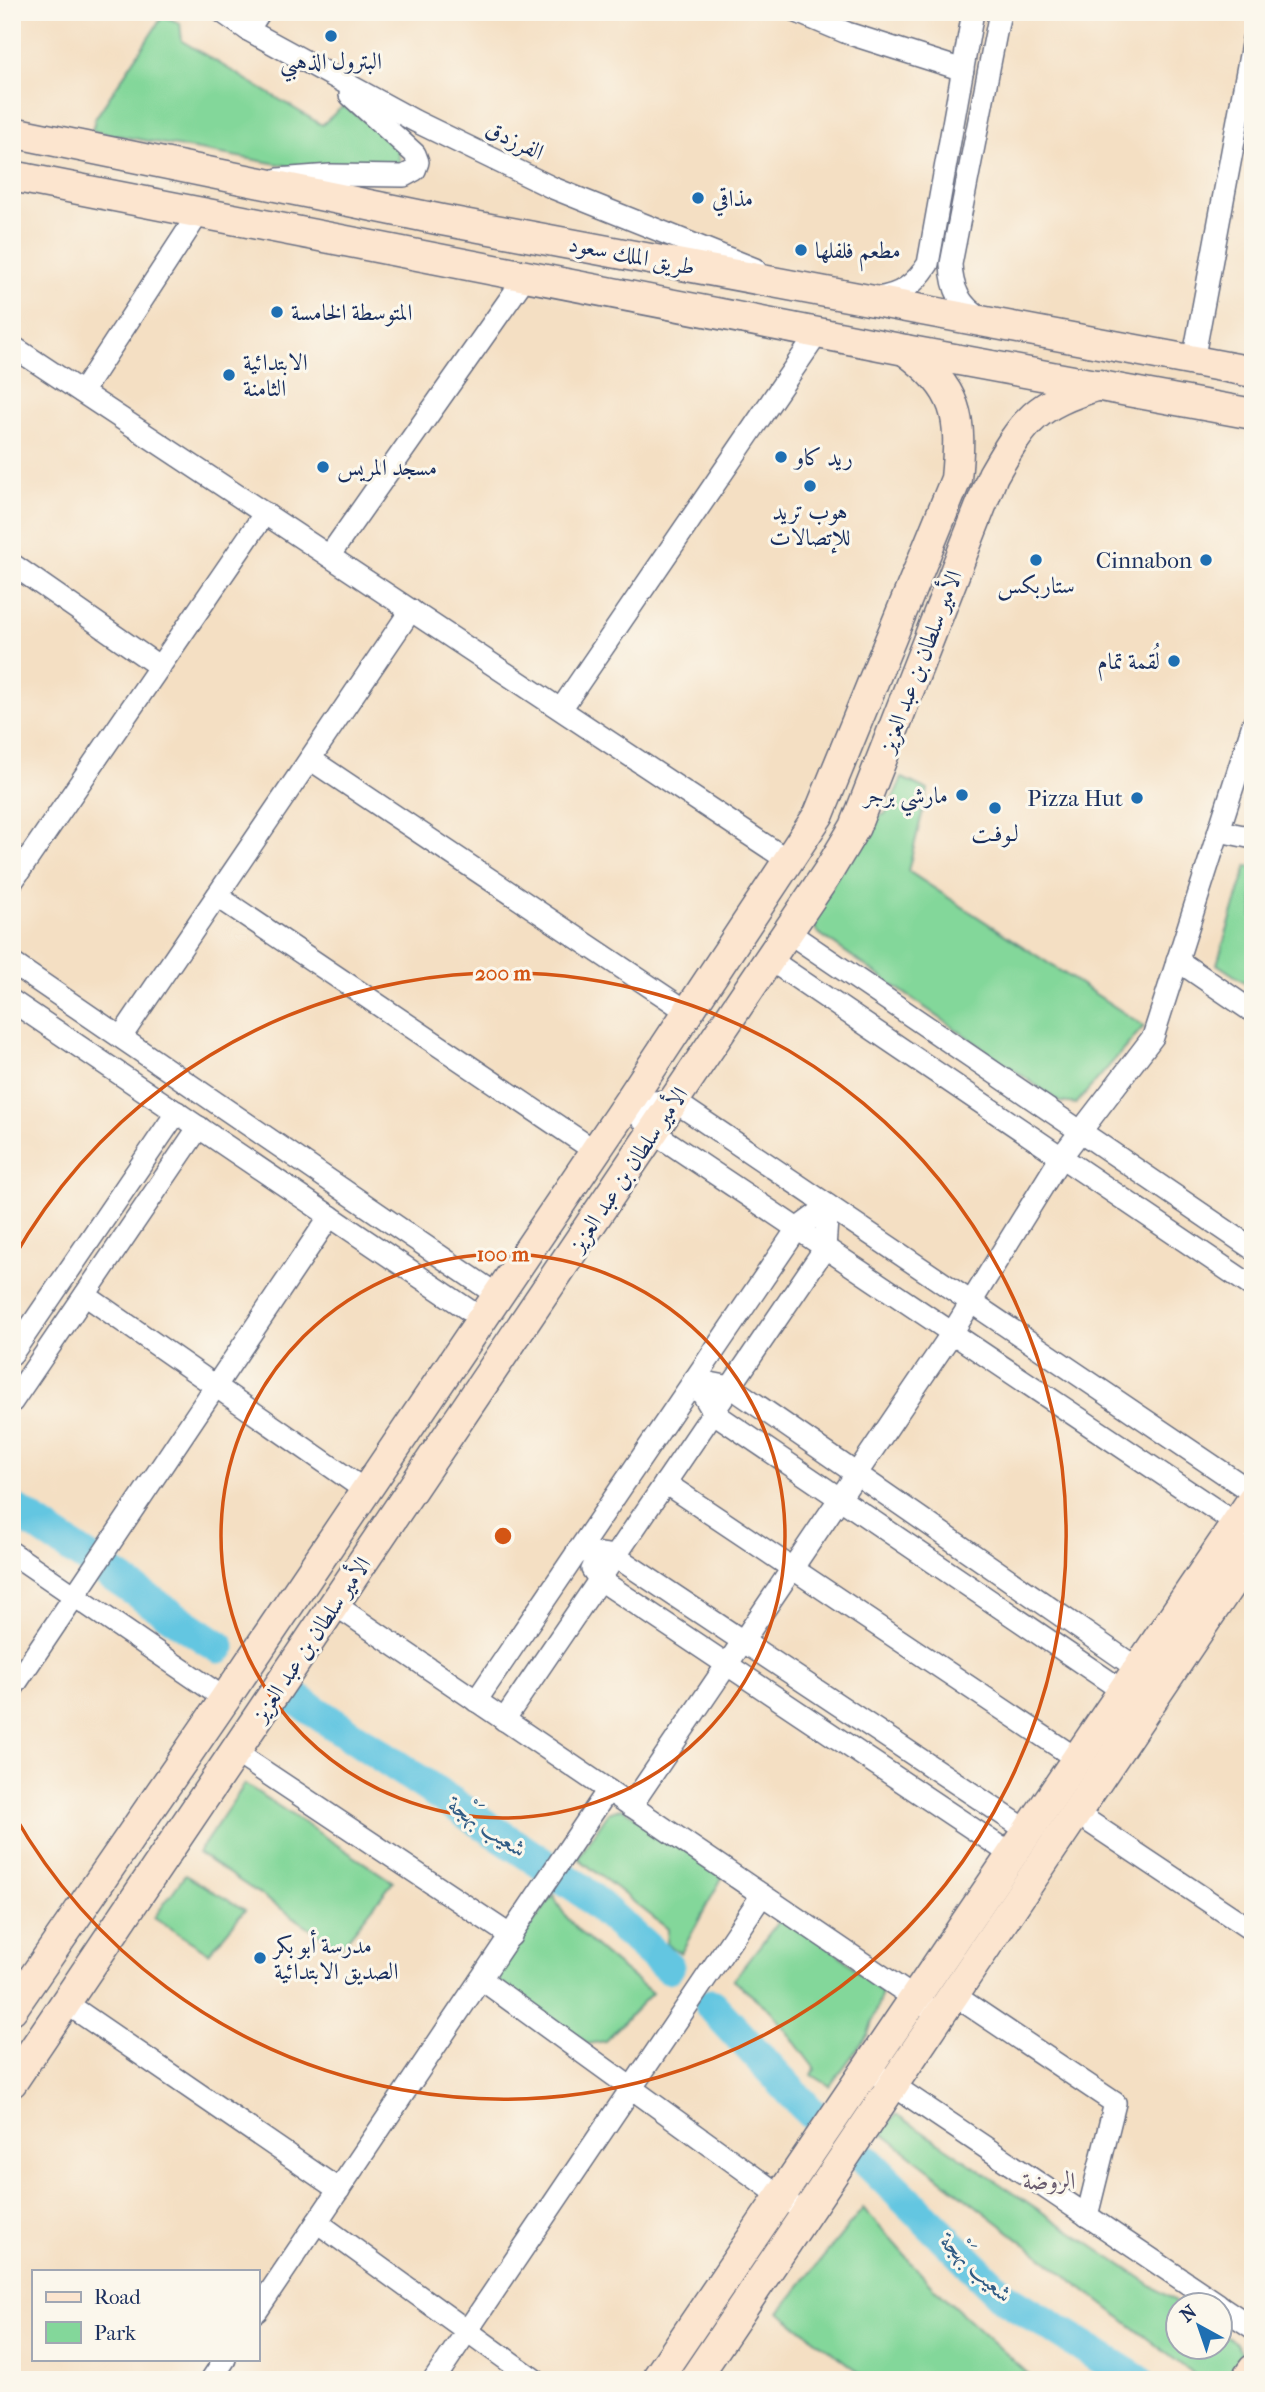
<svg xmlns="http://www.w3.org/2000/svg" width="1265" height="2392" font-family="'IM FELL French Canon',Amiri,serif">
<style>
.green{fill:#83d79a;stroke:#4f837c;stroke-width:2}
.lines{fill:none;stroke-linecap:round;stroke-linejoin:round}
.river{stroke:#63c6e1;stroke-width:33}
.street-casing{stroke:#676d81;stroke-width:24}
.secondary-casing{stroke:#676d81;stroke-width:33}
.street{stroke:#fff;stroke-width:21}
.secondary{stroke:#fce5cf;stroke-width:30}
.ring{fill:none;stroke:#d45514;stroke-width:3.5}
.poi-dot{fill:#1f6fb2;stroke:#fbf7ec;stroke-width:2.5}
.labels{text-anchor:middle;stroke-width:6;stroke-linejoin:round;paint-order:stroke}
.poi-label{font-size:23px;fill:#1b2f5e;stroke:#fbf7ec;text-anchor:start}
.street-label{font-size:23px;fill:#1b2f5e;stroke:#fbf7ec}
.water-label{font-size:24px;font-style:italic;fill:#315c85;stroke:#fbf7ec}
.neighbourhood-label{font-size:24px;fill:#675a6e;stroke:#fbf7ec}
.centre{fill:#d45514;stroke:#fbf7ec;stroke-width:3.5}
.ring-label{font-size:21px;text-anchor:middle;font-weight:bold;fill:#d45514;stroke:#fbf7ec;stroke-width:6;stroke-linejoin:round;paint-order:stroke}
</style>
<rect width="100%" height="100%" fill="#fbf7ec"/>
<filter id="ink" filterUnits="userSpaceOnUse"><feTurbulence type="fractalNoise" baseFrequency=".0143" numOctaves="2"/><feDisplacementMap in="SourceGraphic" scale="14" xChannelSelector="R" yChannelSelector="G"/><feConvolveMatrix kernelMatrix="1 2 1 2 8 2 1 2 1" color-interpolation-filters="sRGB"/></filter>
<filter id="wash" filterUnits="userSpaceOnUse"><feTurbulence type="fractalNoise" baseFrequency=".00686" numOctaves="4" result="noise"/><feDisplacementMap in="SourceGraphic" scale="28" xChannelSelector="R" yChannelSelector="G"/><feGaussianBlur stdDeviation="1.57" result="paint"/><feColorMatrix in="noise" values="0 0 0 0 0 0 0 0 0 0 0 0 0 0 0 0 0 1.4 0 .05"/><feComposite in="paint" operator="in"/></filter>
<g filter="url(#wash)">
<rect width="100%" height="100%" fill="#f4dfc3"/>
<g class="green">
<path d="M 163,16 L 180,23 L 182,41 L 322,125 L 343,106 L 397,143 L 400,164 L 383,170 L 306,169 L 92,131 L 95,119 Z"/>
<path d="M 902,778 L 928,790 L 908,871 L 1144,1026 L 1076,1104 L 1060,1102 L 817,932 L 812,921 L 865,825 L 886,813 Z"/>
<path d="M 1247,866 L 1253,867 L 1253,988 L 1217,964 Z"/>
<path d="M 245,1784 L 393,1882 L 340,1948 L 198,1853 Z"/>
<path d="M 622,1808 L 724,1874 L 681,1953 L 667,1944 L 668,1929 L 578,1858 L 608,1813 Z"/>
<path d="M 185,1875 L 245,1910 L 209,1953 L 154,1918 Z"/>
<path d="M 554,1894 C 561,1925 626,1971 652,1993 L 605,2041 L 588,2044 L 500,1982 L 496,1974 Z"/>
<path d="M 779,1921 L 817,1935 L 882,1993 L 868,2034 L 830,2086 L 812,2075 L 815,2069 L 771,2011 L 733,1980 Z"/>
<path d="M 896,2114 L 1179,2304 L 1178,2304 L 1178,2346 L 1220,2346 L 1220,2331 L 1235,2342 L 1242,2354 L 1239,2363 L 1228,2380 L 1201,2380 L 882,2133 Z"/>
<path d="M 863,2208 L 931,2285 L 1035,2380 L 869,2380 L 779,2312 Z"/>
</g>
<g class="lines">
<g class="river">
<path d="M 12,1508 L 219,1647"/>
<path d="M 298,1700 L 579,1888 L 668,1967"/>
<path d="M 711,2005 L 811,2113"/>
<path d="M 867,2161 L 1004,2297 L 1137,2380"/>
</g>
</g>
</g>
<g filter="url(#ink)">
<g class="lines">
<g class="street-casing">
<g id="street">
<path d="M 222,12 L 248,30 L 415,121 L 553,188 L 755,269"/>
<path d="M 797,12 L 847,33 L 963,70"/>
<path d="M 248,30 L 260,12"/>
<path d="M 278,179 L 331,175 L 404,176 L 415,170 L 418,162 L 415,154 L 350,95"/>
<path d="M 877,298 C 901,295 915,284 928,264 L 973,12"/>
<path d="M 982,319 C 960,306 952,289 951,264 L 1000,12"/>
<path d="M 12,346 L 789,861"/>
<path d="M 1193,361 L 1253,39"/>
<path d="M 82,392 L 199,213"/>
<path d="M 329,556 L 526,276"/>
<path d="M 12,564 L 160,667"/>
<path d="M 561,709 L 818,333"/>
<path d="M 310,759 L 688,1012"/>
<path d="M 1219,831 L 1253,838"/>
<path d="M 12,882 L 265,513"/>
<path d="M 217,896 L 595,1151"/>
<path d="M 788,932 L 1253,1249"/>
<path d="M 769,959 L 1253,1287"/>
<path d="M 1177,960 L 1253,1012"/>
<path d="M 12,963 L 497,1295"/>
<path d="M 12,1001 L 482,1319"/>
<path d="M 121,1037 L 411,610"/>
<path d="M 628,1103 L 653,1132 L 1253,1535"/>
<path d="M 628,1103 L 674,1101 L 1253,1493"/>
<path d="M 85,1295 L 366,1491"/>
<path d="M 12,1354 L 177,1112"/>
<path d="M 12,1402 L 199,1127"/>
<path d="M 665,1483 L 1077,1759"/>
<path d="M 577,1551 L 615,1556 L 1028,1831"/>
<path d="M 12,1553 L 225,1699"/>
<path d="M 592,1569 L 599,1579 L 1012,1855"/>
<path d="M 334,1604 L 926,2006"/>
<path d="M 12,1689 L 330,1216"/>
<path d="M 1123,1691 L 714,1413 L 694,1380 L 731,1387 L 1138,1669"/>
<path d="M 476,1701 L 797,1229 L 828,1206 L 825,1248 L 504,1720"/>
<path d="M 235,1752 L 511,1936"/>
<path d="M 631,1806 L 952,1333 L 1061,1157 L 1153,1037 L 1253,724"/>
<path d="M 1076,1813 L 1253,1931"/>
<path d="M 481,1979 L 790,2203"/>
<path d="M 954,1995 L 1115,2103 L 1087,2216"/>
<path d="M 66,2003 L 339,2190"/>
<path d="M 881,2077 L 1218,2304"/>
<path d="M 317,2222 L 535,2380"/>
<path d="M 1220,2306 L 1253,2328"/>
<path d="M 257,2311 L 608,1790"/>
<path d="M 211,2380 L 225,2359"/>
<path d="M 434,2380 L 762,1895"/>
</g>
</g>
<g class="secondary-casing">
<g id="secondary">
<path d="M 12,132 L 442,220 L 1253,372"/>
<path d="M 12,176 L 905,350 L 1253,414"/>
<path d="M 12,2009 L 225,1699 L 628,1103 L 819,814 L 956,479 C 962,416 959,390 905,350"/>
<path d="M 12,2082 L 828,872 L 855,827 L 993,475 C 1025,419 1035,405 1099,385"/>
<path d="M 656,2380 L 1253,1499"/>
<path d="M 694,2380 L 1253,1550"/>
<path d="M 1246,2380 L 1253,2370"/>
</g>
</g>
<use href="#street" class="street"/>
<use href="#secondary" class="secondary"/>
</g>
</g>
<g class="ring">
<circle cx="503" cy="1536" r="282"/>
<path d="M13 1259A563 563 0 1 1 13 1813"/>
</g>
<g class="poi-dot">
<circle cx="331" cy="36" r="7"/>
<circle cx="698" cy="198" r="7"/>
<circle cx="801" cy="250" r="7"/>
<circle cx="277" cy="312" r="7"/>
<circle cx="229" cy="375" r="7"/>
<circle cx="781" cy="457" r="7"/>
<circle cx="323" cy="467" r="7"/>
<circle cx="810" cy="486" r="7"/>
<circle cx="1036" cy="560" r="7"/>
<circle cx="1206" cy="560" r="7"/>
<circle cx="1174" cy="661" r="7"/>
<circle cx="962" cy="795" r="7"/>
<circle cx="1137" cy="798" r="7"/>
<circle cx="995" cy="808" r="7"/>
<circle cx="260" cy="1958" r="7"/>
</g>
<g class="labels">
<g class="poi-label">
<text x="331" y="69" text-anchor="middle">البترول الذهبي</text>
<text x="712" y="206">مذاقي</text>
<text x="815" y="258">مطعم فلفلها</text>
<text x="291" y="320">المتوسطة الخامسة</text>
<text x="243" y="370">الابتدائية<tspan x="243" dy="26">الثامنة</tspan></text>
<text x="795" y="465">ريد كاو</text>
<text x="337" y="475">مسجد المريس</text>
<text x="810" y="519" text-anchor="middle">هوب تريد<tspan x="810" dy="26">للإتصالات</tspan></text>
<text x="1192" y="568" text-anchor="end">Cinnabon</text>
<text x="1036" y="593" text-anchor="middle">ستاربكس</text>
<text x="1160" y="669" text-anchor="end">لُقمة تمام</text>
<text x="948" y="803" text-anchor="end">مارشي برجر</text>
<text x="1123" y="806" text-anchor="end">Pizza Hut</text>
<text x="995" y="841" text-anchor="middle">لـوفـت</text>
<text x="274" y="1953">مدرسة أبو بكر<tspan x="274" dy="26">الصديق الابتدائية</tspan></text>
</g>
<g class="street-label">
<text transform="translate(515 140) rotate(26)" y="8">الفرزدق</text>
<text transform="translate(632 255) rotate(11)" y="8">طريق الملك سعود</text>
<text transform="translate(920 661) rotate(-69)" y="8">الأمير سلطان بن عبد العزيز</text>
<text transform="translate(628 1169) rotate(-56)" y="8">الأمير سلطان بن عبد العزيز</text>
<text transform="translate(311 1639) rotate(-56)" y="8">الأمير سلطان بن عبد العزيز</text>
</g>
<g class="water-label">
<text transform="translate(488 1827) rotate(34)" y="8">شعيب بَهْجة</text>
<text transform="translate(977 2268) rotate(43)" y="8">شعيب بَهْجة</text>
</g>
<g class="neighbourhood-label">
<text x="1049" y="2189">الروضة</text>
</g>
</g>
<circle cx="503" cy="1536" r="10" class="centre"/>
<g class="ring-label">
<text x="503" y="980">200 m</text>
<text x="503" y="1261">100 m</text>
</g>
<rect width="1265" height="2392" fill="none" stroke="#fbf7ec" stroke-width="42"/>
<rect x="32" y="2270" width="228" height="91" fill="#fbf7ec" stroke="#a1a7b3" stroke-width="2"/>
<rect x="46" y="2292" width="35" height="10" fill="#fce5cf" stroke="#a1a7b3" stroke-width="2"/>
<text x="94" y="2304" font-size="21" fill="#1b2f5e">Road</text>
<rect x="46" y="2322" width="35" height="21" fill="#83d79a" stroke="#a1a7b3" stroke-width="2"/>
<text x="94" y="2340" font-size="21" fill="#1b2f5e">Park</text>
<g transform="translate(1199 2326) rotate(320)"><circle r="33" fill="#fbf7ec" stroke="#a1a7b3" stroke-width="2"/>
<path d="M0-5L12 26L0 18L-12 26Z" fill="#1f6fb2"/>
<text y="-10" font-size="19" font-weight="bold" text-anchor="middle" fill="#1b2f5e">N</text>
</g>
</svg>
